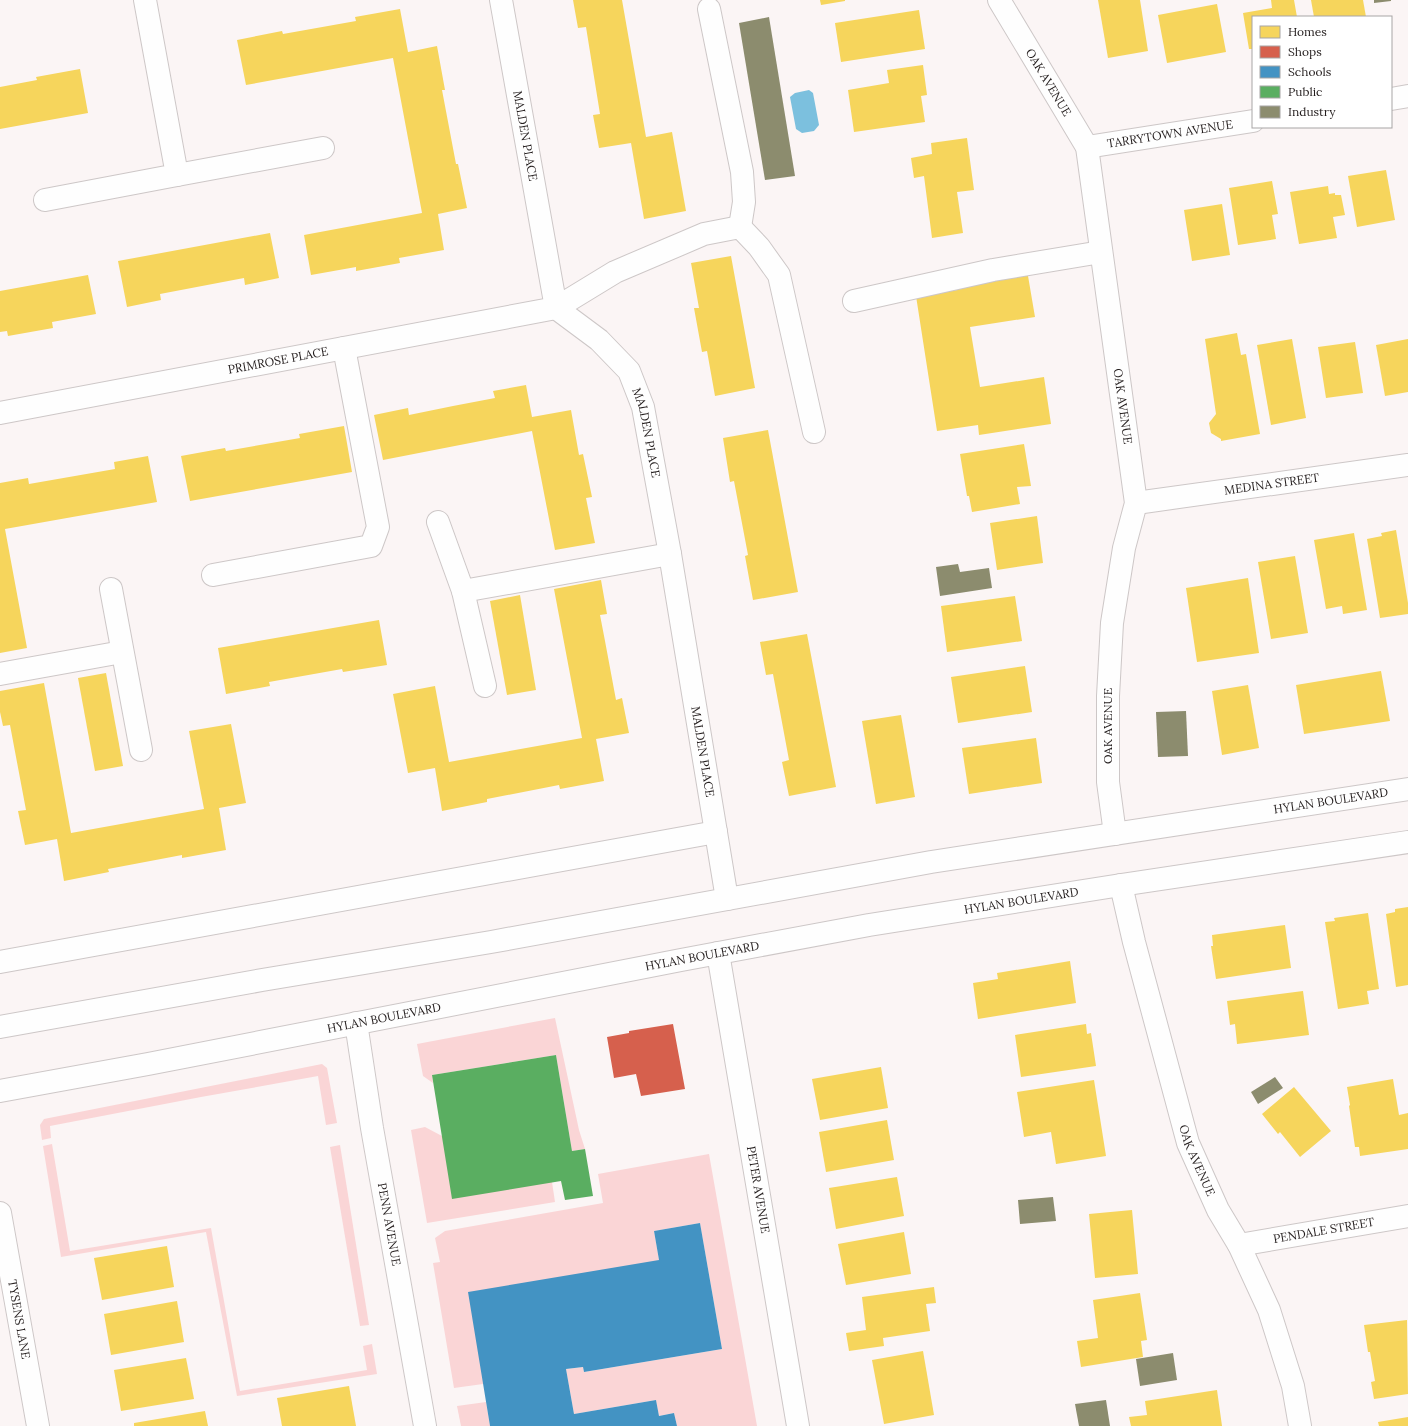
<svg xmlns="http://www.w3.org/2000/svg" width="1408" height="1426" font-family="Lora,serif">
<style>
.green{fill:#fad5d6}
.water{fill:#7cc0de}
.homes{fill:#f6d55c}
.shops{fill:#d6604d}
.schools{fill:#4393c3}
.public{fill:#5aae61}
.industry{fill:#8c8c6e}
.lines{fill:none;stroke-linecap:round;stroke-linejoin:round}
.minor-casing{stroke:#cdc7c7;stroke-width:24}
.major-casing{stroke:#cdc7c7;stroke-width:24}
.minor{stroke:#fefefe;stroke-width:22}
.major{stroke:#fefefe;stroke-width:22}
.labels{text-anchor:middle;stroke-width:4;stroke-linejoin:round;paint-order:stroke}
.street-label{font-size:12px;fill:#231d1d;stroke:#fff}
</style>
<rect width="100%" height="100%" fill="#fbf5f5"/>
<g class="green">
<path d="M 555,1018 L 579,1130 L 585,1149 L 572,1151 L 556,1055 L 432,1075 L 433,1083 L 423,1076 L 417,1044 Z"/>
<path d="M 322,1064 L 327,1068 L 337,1123 L 326,1125 L 318,1076 L 201,1097 L 50,1126 L 51,1138 L 42,1140 L 40,1125 L 44,1119 Z"/>
<path d="M 425,1127 L 442,1136 L 552,1182 L 555,1202 L 427,1223 L 411,1130 Z"/>
<path d="M 52,1144 L 70,1251 L 211,1228 L 240,1391 L 367,1370 L 363,1346 L 372,1344 L 377,1374 L 237,1396 L 206,1232 L 61,1257 L 43,1146 Z"/>
<path d="M 340,1145 L 369,1325 L 360,1326 L 330,1147 Z"/>
<path d="M 709,1154 L 757,1426 L 677,1426 L 674,1413 L 659,1416 L 656,1400 L 574,1414 L 566,1369 L 583,1367 L 584,1372 L 722,1349 L 700,1223 L 654,1231 L 659,1260 L 483,1384 L 454,1388 L 433,1263 L 440,1262 L 435,1238 L 445,1231 L 603,1203 L 598,1174 Z"/>
<path d="M 486,1402 L 490,1426 L 461,1426 L 457,1406 Z"/>
</g>
<path class="water" d="M 809,90 L 813,93 L 819,125 L 814,131 L 802,133 L 796,129 L 790,97 L 795,93 Z"/>
<g class="homes">
<path d="M 573,0 L 622,0 L 646,137 L 672,132 L 686,211 L 644,219 L 631,143 L 599,148 L 593,115 L 600,114 L 586,27 L 578,28 Z"/>
<path d="M 820,0 L 845,0 L 845,1 L 821,5 Z"/>
<path d="M 1098,0 L 1140,0 L 1148,51 L 1108,58 Z"/>
<path d="M 1271,0 L 1294,0 L 1297,17 L 1253,17 L 1253,49 L 1249,49 L 1243,13 L 1272,8 Z"/>
<path d="M 1311,0 L 1363,0 L 1366,17 L 1314,17 Z"/>
<path d="M 1217,4 L 1226,52 L 1167,63 L 1158,15 Z"/>
<path d="M 400,9 L 408,52 L 437,46 L 445,90 L 442,90 L 456,164 L 458,164 L 467,208 L 438,214 L 444,250 L 399,258 L 400,263 L 356,271 L 356,267 L 311,275 L 304,235 L 422,213 L 393,58 L 246,85 L 237,40 L 282,31 L 283,34 L 356,21 L 355,17 Z"/>
<path d="M 919,10 L 925,49 L 841,62 L 835,23 Z"/>
<path d="M 923,65 L 927,95 L 921,96 L 925,122 L 854,132 L 848,90 L 889,83 L 887,70 Z"/>
<path d="M 80,69 L 88,113 L 0,129 L 0,87 L 37,80 L 36,77 Z"/>
<path d="M 967,138 L 974,190 L 957,192 L 963,233 L 932,238 L 924,176 L 914,178 L 911,158 L 932,154 L 931,143 Z"/>
<path d="M 1386,170 L 1395,220 L 1357,227 L 1348,176 Z"/>
<path d="M 1272,181 L 1278,214 L 1272,215 L 1276,239 L 1238,245 L 1229,188 Z"/>
<path d="M 1328,186 L 1329,194 L 1335,193 L 1335,195 L 1341,195 L 1345,215 L 1333,217 L 1337,238 L 1299,244 L 1290,192 Z"/>
<path d="M 1222,204 L 1230,255 L 1192,261 L 1184,210 Z"/>
<path d="M 270,233 L 279,278 L 245,285 L 244,278 L 160,294 L 161,300 L 127,307 L 118,261 Z"/>
<path d="M 731,256 L 755,388 L 715,396 L 707,351 L 702,352 L 694,308 L 699,308 L 691,263 Z"/>
<path d="M 1027,270 L 1035,317 L 970,327 L 980,387 L 1044,377 L 1051,424 L 979,435 L 978,425 L 937,431 L 916,296 L 957,290 L 955,281 Z"/>
<path d="M 88,275 L 96,314 L 52,322 L 53,328 L 8,336 L 7,331 L 0,332 L 0,291 Z"/>
<path d="M 1237,333 L 1241,355 L 1246,354 L 1260,434 L 1221,441 L 1221,439 L 1211,433 L 1209,423 L 1216,414 L 1205,339 Z"/>
<path d="M 1292,339 L 1306,418 L 1271,425 L 1257,345 Z"/>
<path d="M 1408,339 L 1408,392 L 1385,396 L 1376,345 Z"/>
<path d="M 1355,342 L 1363,393 L 1326,398 L 1318,347 Z"/>
<path d="M 526,385 L 532,417 L 571,410 L 579,455 L 583,454 L 592,497 L 586,498 L 595,543 L 555,550 L 532,431 L 383,460 L 374,415 L 408,408 L 409,415 L 453,406 L 495,398 L 493,391 Z"/>
<path d="M 344,426 L 352,472 L 190,501 L 181,456 L 225,448 L 226,451 L 300,438 L 299,434 Z"/>
<path d="M 768,430 L 798,592 L 753,600 L 745,556 L 748,555 L 734,481 L 730,482 L 723,438 Z"/>
<path d="M 1024,444 L 1031,486 L 1017,487 L 1020,504 L 972,512 L 969,496 L 967,496 L 960,454 Z"/>
<path d="M 148,456 L 157,502 L 5,529 L 27,648 L 0,653 L 0,483 L 28,478 L 29,484 L 115,469 L 114,462 Z"/>
<path d="M 1037,516 L 1043,563 L 997,570 L 990,523 Z"/>
<path d="M 1396,530 L 1408,603 L 1408,614 L 1380,618 L 1367,539 L 1382,536 L 1381,533 Z"/>
<path d="M 1354,533 L 1367,610 L 1343,614 L 1342,606 L 1326,609 L 1314,540 Z"/>
<path d="M 1295,556 L 1308,633 L 1271,639 L 1258,562 Z"/>
<path d="M 1248,578 L 1259,653 L 1197,662 L 1186,588 Z"/>
<path d="M 601,580 L 607,614 L 600,615 L 605,641 L 616,700 L 622,698 L 629,733 L 596,739 L 604,781 L 560,789 L 559,785 L 487,799 L 487,802 L 442,811 L 435,768 L 408,773 L 393,694 L 435,686 L 449,762 L 582,738 L 554,589 Z"/>
<path d="M 520,595 L 536,690 L 507,695 L 490,601 Z"/>
<path d="M 1015,596 L 1022,641 L 947,652 L 941,606 Z"/>
<path d="M 379,620 L 387,665 L 343,672 L 342,669 L 269,682 L 270,686 L 226,694 L 218,648 Z"/>
<path d="M 807,634 L 836,787 L 789,796 L 782,762 L 789,760 L 773,674 L 766,675 L 760,642 Z"/>
<path d="M 1025,666 L 1032,712 L 958,723 L 951,677 Z"/>
<path d="M 1381,671 L 1390,721 L 1304,734 L 1296,685 Z"/>
<path d="M 106,673 L 123,766 L 95,771 L 78,678 Z"/>
<path d="M 44,683 L 71,833 L 204,809 L 189,731 L 231,724 L 246,803 L 219,808 L 226,850 L 182,858 L 182,855 L 108,869 L 109,872 L 64,881 L 57,839 L 25,845 L 18,811 L 26,810 L 10,725 L 3,726 L 0,712 L 0,691 Z"/>
<path d="M 1248,685 L 1259,748 L 1222,755 L 1212,691 Z"/>
<path d="M 901,715 L 915,797 L 876,804 L 862,721 Z"/>
<path d="M 1036,738 L 1042,783 L 969,794 L 962,748 Z"/>
<path d="M 1408,907 L 1408,985 L 1396,987 L 1386,914 L 1395,912 L 1395,909 Z"/>
<path d="M 1368,913 L 1379,989 L 1367,991 L 1369,1004 L 1338,1009 L 1325,922 L 1335,921 L 1334,918 Z"/>
<path d="M 1285,925 L 1291,968 L 1216,979 L 1211,946 L 1213,946 L 1212,935 Z"/>
<path d="M 1070,961 L 1076,1003 L 978,1019 L 973,983 L 998,979 L 997,973 Z"/>
<path d="M 1303,991 L 1309,1035 L 1237,1044 L 1235,1024 L 1230,1025 L 1227,1001 Z"/>
<path d="M 1086,1024 L 1087,1034 L 1091,1033 L 1096,1066 L 1021,1077 L 1015,1035 Z"/>
<path d="M 881,1067 L 888,1108 L 820,1120 L 812,1079 Z"/>
<path d="M 1393,1079 L 1399,1115 L 1408,1113 L 1408,1149 L 1360,1156 L 1359,1147 L 1355,1147 L 1349,1106 L 1350,1105 L 1347,1087 Z"/>
<path d="M 1094,1080 L 1106,1156 L 1056,1164 L 1051,1132 L 1024,1137 L 1017,1092 Z"/>
<path d="M 1294,1087 L 1331,1131 L 1300,1157 L 1280,1132 L 1278,1134 L 1262,1114 Z"/>
<path d="M 887,1120 L 894,1160 L 826,1172 L 819,1132 Z"/>
<path d="M 897,1177 L 904,1216 L 836,1229 L 829,1188 Z"/>
<path d="M 1132,1210 L 1138,1274 L 1095,1278 L 1089,1214 Z"/>
<path d="M 904,1232 L 911,1274 L 846,1285 L 838,1244 Z"/>
<path d="M 167,1246 L 174,1287 L 102,1300 L 94,1258 Z"/>
<path d="M 934,1287 L 936,1303 L 926,1304 L 930,1331 L 883,1338 L 884,1346 L 849,1351 L 846,1333 L 866,1330 L 862,1297 Z"/>
<path d="M 1140,1293 L 1147,1340 L 1141,1341 L 1143,1357 L 1081,1367 L 1077,1341 L 1098,1338 L 1093,1300 Z"/>
<path d="M 177,1301 L 184,1342 L 111,1355 L 104,1314 Z"/>
<path d="M 1407,1320 L 1408,1394 L 1374,1399 L 1371,1382 L 1375,1381 L 1370,1352 L 1368,1352 L 1364,1325 Z"/>
<path d="M 923,1351 L 934,1415 L 884,1424 L 872,1360 Z"/>
<path d="M 186,1358 L 194,1399 L 121,1411 L 114,1370 Z"/>
<path d="M 349,1386 L 356,1426 L 282,1426 L 277,1398 Z"/>
<path d="M 1217,1390 L 1222,1426 L 1131,1426 L 1129,1417 L 1147,1415 L 1145,1401 Z"/>
<path d="M 205,1411 L 208,1426 L 134,1426 L 134,1423 Z"/>
<path d="M 1408,1417 L 1408,1426 L 1379,1426 L 1378,1422 Z"/>
</g>
<path class="shops" d="M 673,1024 L 685,1089 L 641,1096 L 636,1074 L 614,1078 L 607,1037 L 629,1033 L 629,1031 Z"/>
<path class="schools" d="M 700,1223 L 722,1349 L 584,1372 L 583,1367 L 566,1369 L 574,1414 L 656,1400 L 659,1416 L 674,1413 L 677,1426 L 490,1426 L 468,1292 L 659,1260 L 654,1231 Z"/>
<path class="public" d="M 556,1055 L 572,1151 L 585,1149 L 593,1196 L 565,1200 L 561,1181 L 452,1199 L 432,1075 Z"/>
<g class="industry">
<path d="M 1374,0 L 1391,0 L 1391,1 L 1374,3 Z"/>
<path d="M 769,17 L 795,176 L 765,180 L 739,23 Z"/>
<path d="M 958,564 L 960,572 L 989,568 L 992,588 L 940,596 L 936,567 Z"/>
<path d="M 1186,711 L 1188,756 L 1158,757 L 1156,712 Z"/>
<path d="M 1275,1077 L 1283,1088 L 1258,1104 L 1251,1092 Z"/>
<path d="M 1053,1197 L 1056,1221 L 1020,1224 L 1018,1200 Z"/>
<path d="M 1173,1353 L 1177,1380 L 1140,1386 L 1136,1359 Z"/>
<path d="M 1106,1400 L 1110,1426 L 1079,1426 L 1075,1404 Z"/>
</g>
<g class="lines">
<g class="minor-casing">
<g id="minor">
<path id="s1" d="M 501,0 L 556,308 L 599,340 L 629,371 L 643,407 L 670,554 L 727,899"/>
<path id="s2" d="M 999,0 L 1087,147 L 1136,503 L 1124,548 L 1112,623 L 1108,696 L 1108,782 L 1115,834"/>
<path d="M 709,9 L 742,172 L 744,202 L 740,227"/>
<path d="M 1391,99 L 1408,96"/>
<path id="s3" d="M 1087,147 L 1253,121"/>
<path d="M 177,175 L 323,148"/>
<path d="M 45,200 L 177,175 L 145,0"/>
<path d="M 854,301 L 993,270 L 1101,252"/>
<path id="s4" d="M 0,413 L 556,308 L 615,272 L 704,234 L 740,227 L 759,247 L 779,275 L 814,432"/>
<path id="s5" d="M 1136,503 L 1408,465"/>
<path d="M 438,522 L 463,591 L 485,686"/>
<path d="M 213,575 L 371,546 L 378,527 L 344,348"/>
<path d="M 111,589 L 141,750"/>
<path d="M 463,591 L 670,554"/>
<path d="M 0,674 L 122,652"/>
<path id="s6" d="M 1121,885 L 1134,942 L 1188,1143 L 1218,1210 L 1239,1245 L 1269,1310 L 1293,1386 L 1300,1426"/>
<path id="s7" d="M 718,953 L 798,1426"/>
<path d="M 0,962 L 716,832"/>
<path id="s8" d="M 356,1023 L 372,1128 L 425,1426"/>
<path id="s9" d="M 0,1213 L 38,1426"/>
<path id="s10" d="M 1239,1245 L 1408,1216"/>
</g>
</g>
<g class="major-casing">
<g id="major">
<path id="s11" d="M 0,1027 L 262,980 L 491,942 L 931,862 L 1408,789"/>
<path id="s12" d="M 0,1091 L 148,1064 L 681,960 L 869,925 L 1121,885 L 1408,842"/>
</g>
</g>
<use href="#minor" class="minor"/>
<use href="#major" class="major"/>
</g>
<g class="labels">
<g class="street-label">
<text dy="4" stroke="none"><textPath href="#s2" startOffset="96">OAK AVENUE</textPath></text>
<text dy="4" stroke="none"><textPath href="#s3" startOffset="84">TARRYTOWN AVENUE</textPath></text>
<text dy="4" stroke="none"><textPath href="#s1" startOffset="138">MALDEN PLACE</textPath></text>
<text dy="4" stroke="none"><textPath href="#s4" startOffset="283">PRIMROSE PLACE</textPath></text>
<text dy="4" stroke="none"><textPath href="#s2" startOffset="433">OAK AVENUE</textPath></text>
<text dy="4" stroke="none"><textPath href="#s1" startOffset="474">MALDEN PLACE</textPath></text>
<text dy="4" stroke="none"><textPath href="#s5" startOffset="137">MEDINA STREET</textPath></text>
<text transform="translate(1108 726) rotate(-90)" y="4">OAK AVENUE</text>
<text dy="4" stroke="none"><textPath href="#s1" startOffset="798">MALDEN PLACE</textPath></text>
<text dy="4" stroke="none"><textPath href="#s11" startOffset="1350">HYLAN BOULEVARD</textPath></text>
<text dy="4" stroke="none"><textPath href="#s12" startOffset="1039">HYLAN BOULEVARD</textPath></text>
<text dy="4" stroke="none"><textPath href="#s12" startOffset="715">HYLAN BOULEVARD</textPath></text>
<text dy="4" stroke="none"><textPath href="#s12" startOffset="391">HYLAN BOULEVARD</textPath></text>
<text dy="4" stroke="none"><textPath href="#s6" startOffset="286">OAK AVENUE</textPath></text>
<text dy="4" stroke="none"><textPath href="#s7" startOffset="240">PETER AVENUE</textPath></text>
<text dy="4" stroke="none"><textPath href="#s8" startOffset="204">PENN AVENUE</textPath></text>
<text dy="4" stroke="none"><textPath href="#s10" startOffset="86">PENDALE STREET</textPath></text>
<text dy="4" stroke="none"><textPath href="#s9" startOffset="108">TYSENS LANE</textPath></text>
</g>
</g>
<rect x="1252" y="16" width="140" height="112" fill="#ffffff" stroke="#a7a5a5"/>
<rect x="1260" y="26" width="20" height="12" fill="#f6d55c" stroke="#a7a5a5"/>
<text x="1288" y="36" font-size="12" fill="#231d1d">Homes</text>
<rect x="1260" y="46" width="20" height="12" fill="#d6604d" stroke="#a7a5a5"/>
<text x="1288" y="56" font-size="12" fill="#231d1d">Shops</text>
<rect x="1260" y="66" width="20" height="12" fill="#4393c3" stroke="#a7a5a5"/>
<text x="1288" y="76" font-size="12" fill="#231d1d">Schools</text>
<rect x="1260" y="86" width="20" height="12" fill="#5aae61" stroke="#a7a5a5"/>
<text x="1288" y="96" font-size="12" fill="#231d1d">Public</text>
<rect x="1260" y="106" width="20" height="12" fill="#8c8c6e" stroke="#a7a5a5"/>
<text x="1288" y="116" font-size="12" fill="#231d1d">Industry</text>
</svg>
